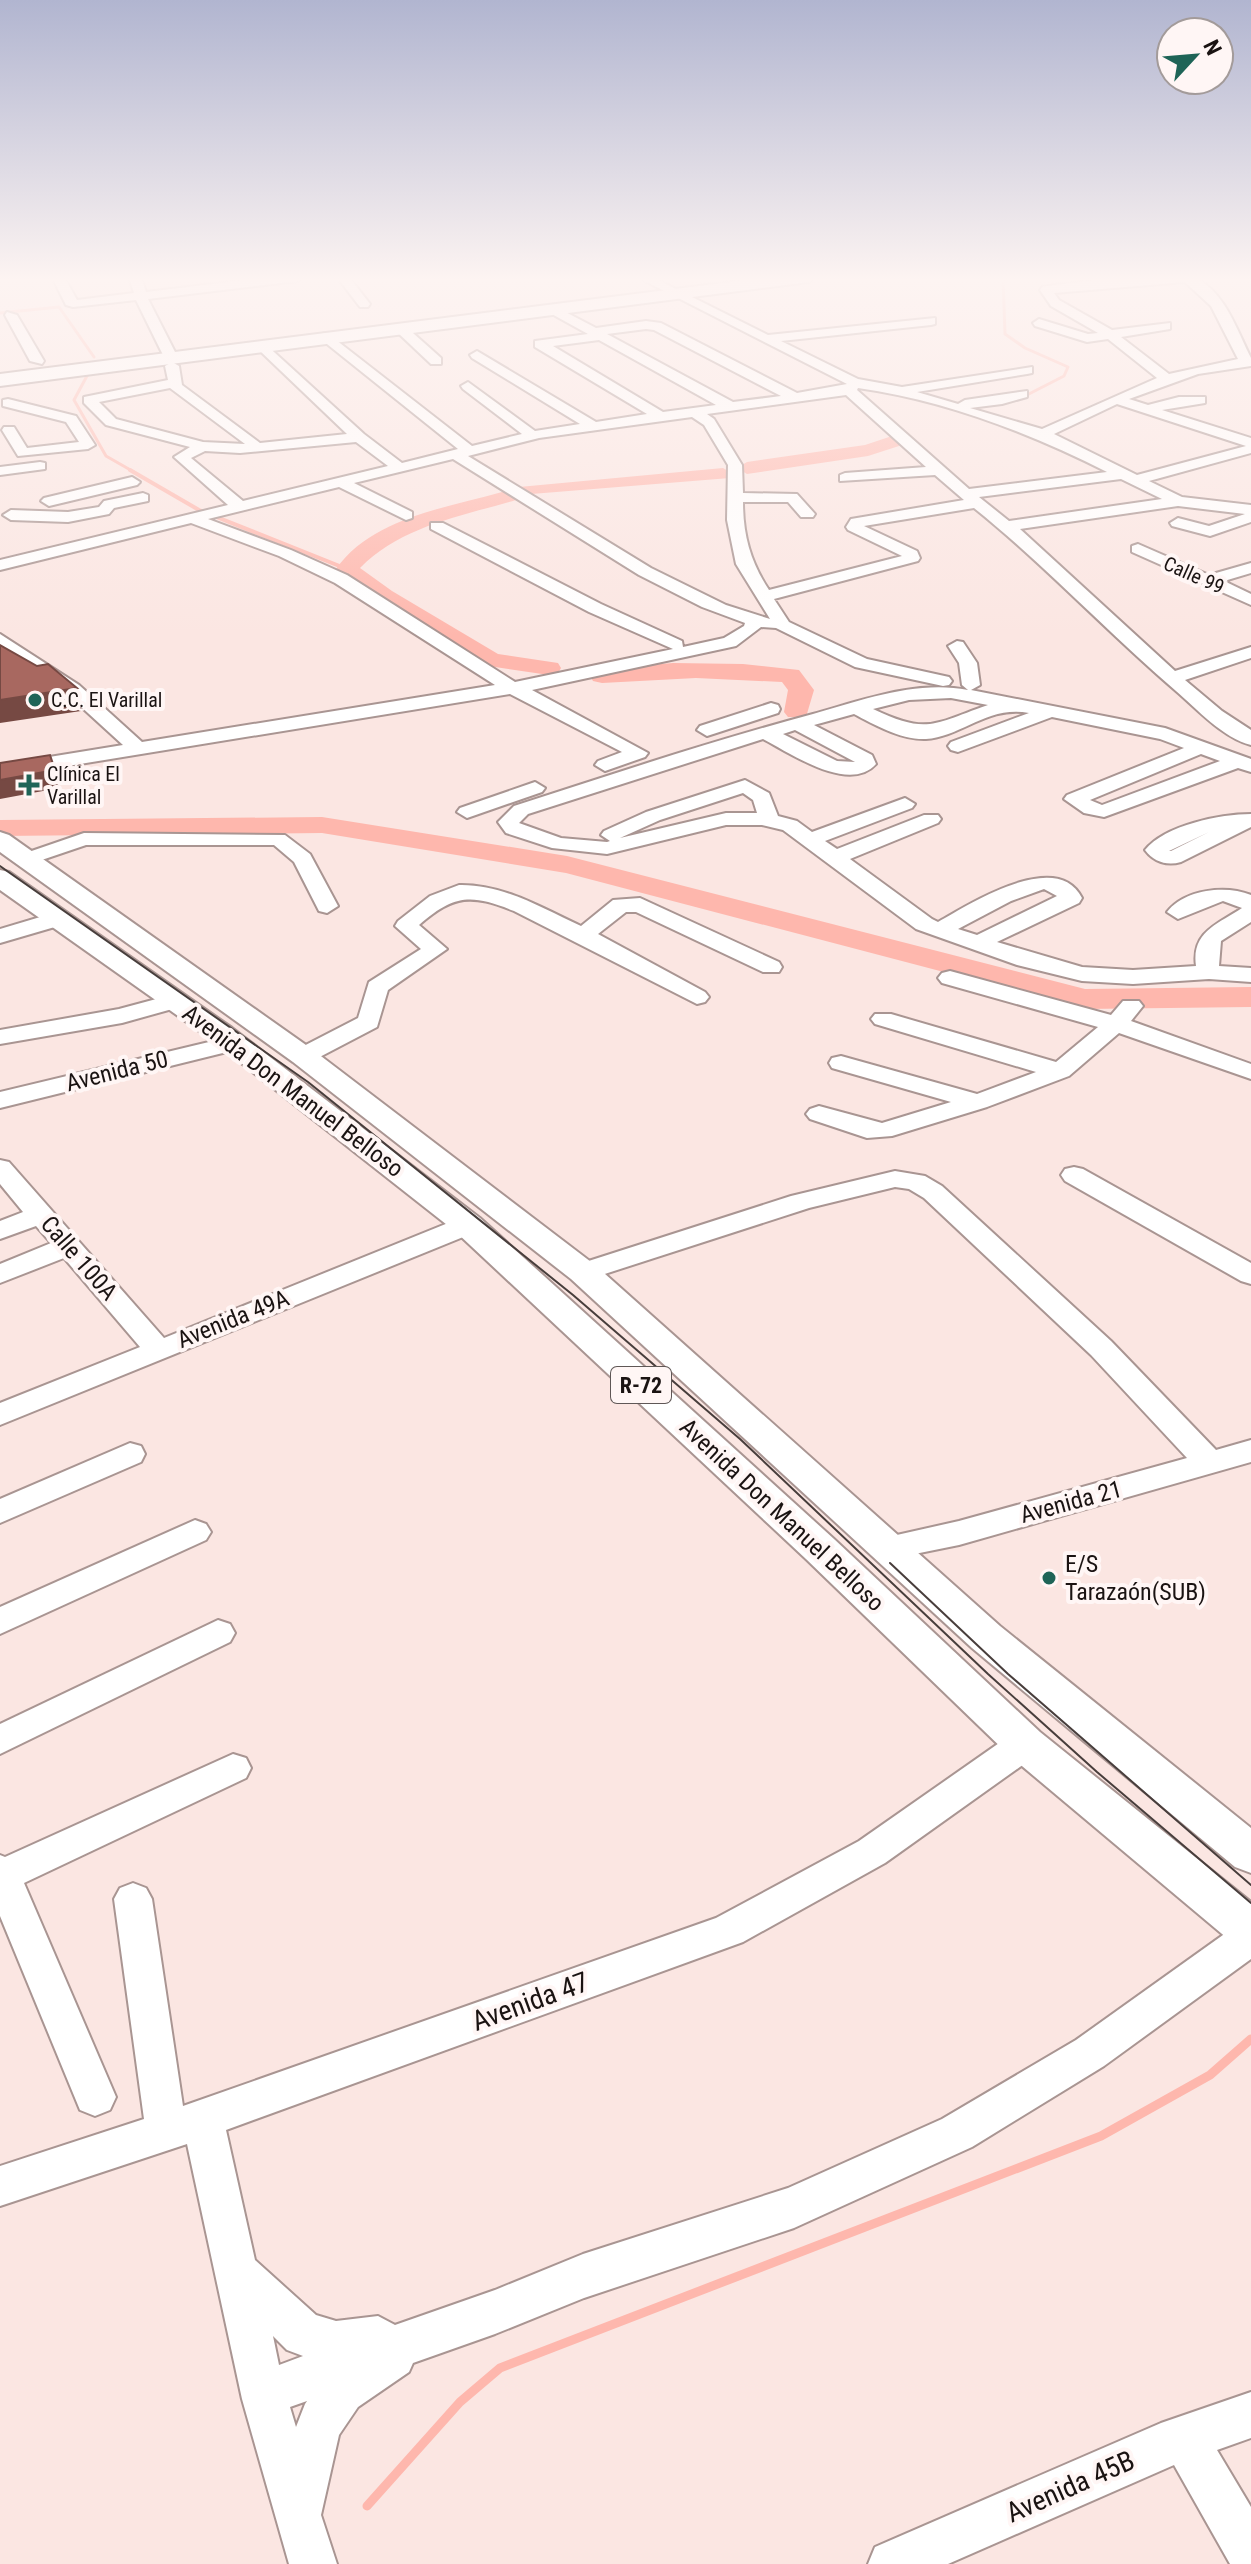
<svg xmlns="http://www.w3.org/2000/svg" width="1251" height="2564" font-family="'Roboto Condensed',sans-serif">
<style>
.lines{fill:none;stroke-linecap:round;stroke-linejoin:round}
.stream-far2{stroke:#feb7ad;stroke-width:3}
.stream-far1{stroke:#feb7ad;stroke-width:4}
.stream{stroke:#feb7ad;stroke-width:9}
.river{fill:#feb7ad;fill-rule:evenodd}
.minor-casing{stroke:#a99592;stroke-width:4}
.major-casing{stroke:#a99592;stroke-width:4}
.highway-casing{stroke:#a99592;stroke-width:4}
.minor{fill:#fff;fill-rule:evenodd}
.major{fill:#fff;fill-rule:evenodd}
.highway{fill:#fff;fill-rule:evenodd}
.tram{stroke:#483e3c;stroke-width:2}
.shaded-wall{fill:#764943}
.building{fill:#a86860;stroke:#764943;stroke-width:2}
.poi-dot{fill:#1e6457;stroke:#fff6f5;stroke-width:3}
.labels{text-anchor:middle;stroke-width:8;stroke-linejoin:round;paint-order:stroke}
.far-street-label{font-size:20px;fill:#1a1312;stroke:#fff6f5}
.far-poi-label{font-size:20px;fill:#1a1312;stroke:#fff6f5;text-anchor:start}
.shield{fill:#fff6f5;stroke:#5f5756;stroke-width:2}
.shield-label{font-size:22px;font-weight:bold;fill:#1a1312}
.street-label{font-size:24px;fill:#1a1312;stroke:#fff6f5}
.poi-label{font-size:24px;fill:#1a1312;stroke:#fff6f5;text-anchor:start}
.near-street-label{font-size:28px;fill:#1a1312;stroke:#fff6f5}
</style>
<rect width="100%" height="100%" fill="#fbe6e2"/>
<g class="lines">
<g class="stream-far2">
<path d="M 1003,277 L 1005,334 L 1025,348 L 1068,367 L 1064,376 L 1023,397"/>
<path d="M 0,313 L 59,307 L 94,357"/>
<path d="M 88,374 L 74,400 L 106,456 L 134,472"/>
<path d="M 968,408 L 1008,402"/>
</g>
<path class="stream-far1" d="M 130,470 L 199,510 L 347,569"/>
<path class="stream" d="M 367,2506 L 460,2402 L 500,2368 L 1101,2136 L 1210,2075 L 1251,2039"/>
<g class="river">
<path d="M 892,436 L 899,438 L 902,442 L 899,446 L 868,456 L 747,474 L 737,468 L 747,462 L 865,445 Z"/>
<path d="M 723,468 L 733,474 L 730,478 L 519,495 L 516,500 C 462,516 401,526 360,568 L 392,591 L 498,654 L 558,663 L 561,668 L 558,673 L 549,675 L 482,665 L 376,601 L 336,569 C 372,518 445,508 502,492 L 516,492 L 519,487 Z"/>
<path d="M 673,663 L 743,664 L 799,670 L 814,690 L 806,717 L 788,717 L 784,712 L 788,690 L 782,682 L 696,678 L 602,683 L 593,681 L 590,676 L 593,671 L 602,669 Z"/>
<path d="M 322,817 L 567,856 L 1085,989 L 1251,987 L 1251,1007 L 1085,1009 L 566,873 L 322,833 L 0,836 L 0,820 Z"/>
</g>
<g class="minor-casing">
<g id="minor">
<path d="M 52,277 L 64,277 L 77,300 L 134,293 L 129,277 L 141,277 L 146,292 L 270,277 L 304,277 L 298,281 L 148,299 L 176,354 L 169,358 L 164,357 L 136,300 L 73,307 L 66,305 Z"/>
<path d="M 337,277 L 349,277 L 370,304 L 368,307 L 360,307 Z"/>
<path d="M 637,277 L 652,277 L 768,335 L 935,318 L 935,324 L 931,325 L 781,341 L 858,379 L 902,387 L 1032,367 L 1032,373 L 1027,374 L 917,392 L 958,404 L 965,400 L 1027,391 L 1027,397 L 1002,404 L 970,408 L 1042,429 L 1157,378 L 1108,339 L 1087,342 L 1035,326 L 1033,323 L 1039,319 L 1088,334 L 1098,333 L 1051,306 L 1040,290 L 1042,287 C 1065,283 1178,271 1195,278 C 1225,291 1238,333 1251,358 L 1251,366 L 1198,374 L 1129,399 L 1148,405 L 1179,397 L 1205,397 L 1205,403 L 1162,410 L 1251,438 L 1251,453 L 1149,481 L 1182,497 L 1251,505 L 1251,522 L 1210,536 L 1172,526 L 1170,523 L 1178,518 L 1209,526 L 1245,514 L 1178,506 L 1020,529 L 1175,671 L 1251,647 L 1251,658 L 1185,680 L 1222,711 L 1251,730 L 1251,745 C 1223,738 1197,709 1176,691 C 1107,632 1045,565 974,508 L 864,526 L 917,551 L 920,558 L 918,561 L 774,599 L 789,622 L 867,659 L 949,677 L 952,681 L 949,685 L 943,686 L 855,667 L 776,628 L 761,627 L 736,646 L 532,690 L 648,753 L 645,757 L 605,771 L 595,765 L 598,761 L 622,752 L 510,694 L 0,777 L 0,765 L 123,745 L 66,693 L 0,647 L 0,634 L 79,685 L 142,742 L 495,685 L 335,583 L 279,556 L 191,523 L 0,570 L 0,560 L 228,505 L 174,457 L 190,447 L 106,425 L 84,403 L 84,397 L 168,380 L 165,366 L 172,362 L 179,366 L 182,385 L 260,443 L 347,434 L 258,349 L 257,346 L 263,342 L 364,434 L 402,463 L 458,449 L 322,340 L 322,334 L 327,333 L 472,446 L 522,434 L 463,389 L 461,386 L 468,382 L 535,431 L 580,424 L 472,358 L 470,355 L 477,351 L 596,422 L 647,414 L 535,347 L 535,341 L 588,334 L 550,313 L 548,310 L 554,306 L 596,328 L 646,321 L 661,323 L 797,393 L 847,384 ZM 1185,282 L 1211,306 L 1238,359 L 1169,374 L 1121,337 L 1170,329 L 1170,323 L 1112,330 L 1059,300 L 1054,293 ZM 646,329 L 654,330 L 781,396 L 733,402 L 607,334 ZM 599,340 L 716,405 L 663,412 L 553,346 ZM 170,388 L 245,444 L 203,442 L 116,419 L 99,402 ZM 858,388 C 944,400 1030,433 1107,472 L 969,489 L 857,390 ZM 846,395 L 926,467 L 845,473 L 840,475 L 840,481 L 935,475 L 964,500 L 851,519 L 846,527 L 848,530 L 902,556 L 769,590 C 751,563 743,536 743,502 L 788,502 L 801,517 L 813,517 L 815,514 L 797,494 L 743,493 L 742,465 L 714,419 L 707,414 ZM 1117,404 L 1246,446 L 1137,475 L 1054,434 ZM 692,417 L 704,425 L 728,465 L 727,520 L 736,564 L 770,619 L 726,605 L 651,568 L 468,456 L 539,438 ZM 356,442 L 388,466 L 243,501 L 191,458 L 205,451 L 240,453 ZM 453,459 L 639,575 L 702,607 L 745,623 L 744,626 L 724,638 L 683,647 L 682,641 L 601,604 L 443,523 L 431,523 L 431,529 L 589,612 L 673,649 L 515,682 L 347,575 L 291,550 L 208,519 L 339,487 L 406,520 L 412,518 L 412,512 L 354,483 ZM 1121,479 L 1162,499 L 1009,521 L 979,497 Z"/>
<path d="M 7,312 L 17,315 L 44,361 L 42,364 L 30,361 L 5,315 Z"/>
<path d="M 396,325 L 404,325 L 441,358 L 441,364 L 431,364 L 396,331 Z"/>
<path d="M 8,399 L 76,416 L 95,445 L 88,449 L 18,456 L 2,430 L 4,427 L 14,427 L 27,448 L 79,442 L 66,422 L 3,406 L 3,400 Z"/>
<path d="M 40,462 L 45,463 L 45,469 L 0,475 L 0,467 Z"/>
<path d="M 132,477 L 140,482 L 137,485 L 49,506 L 41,501 L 44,498 Z"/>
<path d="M 143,493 L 148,495 L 148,501 L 114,508 L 109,514 L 68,522 L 11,520 L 3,515 L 11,510 L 68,512 L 99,507 L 104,501 Z"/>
<path d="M 1138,544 L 1209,575 L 1251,563 L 1251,573 L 1224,581 L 1251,594 L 1251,605 L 1132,552 L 1132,546 Z"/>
<path d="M 957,641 L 963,642 L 977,663 L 980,685 L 971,690 L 1165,728 L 1251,759 L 1251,772 L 1238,768 L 1104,817 L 1084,813 L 1064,799 L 1067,795 L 1184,748 L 1160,739 L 1052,717 L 958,752 L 951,750 L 948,746 L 951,742 L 1029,713 C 988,705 961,737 926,739 C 901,740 875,725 854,714 L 814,725 L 872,755 L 876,764 C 849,794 790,753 763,739 L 528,814 L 519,823 L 561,838 L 607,842 L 610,841 L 601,835 L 604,831 L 646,812 L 745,780 L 769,793 L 778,816 L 797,821 L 812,832 L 905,798 L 915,804 L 912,808 L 825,841 L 837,849 L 924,815 L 938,815 L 941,819 L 938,823 L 850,859 L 932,919 L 938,922 C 970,904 1057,848 1082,898 L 1079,903 L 997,942 L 1082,967 L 1133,970 L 1196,966 C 1191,932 1218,924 1242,908 L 1223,901 L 1178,919 L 1167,912 C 1185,889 1226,885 1251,895 L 1251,922 L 1221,941 L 1219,966 L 1251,968 L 1251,982 L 1209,979 L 1133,984 L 1082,981 L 1017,965 L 916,929 L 783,830 L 762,825 L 726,825 L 607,854 L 552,848 L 506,833 L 498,822 L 514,806 C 613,774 712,741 813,714 C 863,700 916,680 968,690 L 962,685 L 959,663 L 948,646 ZM 951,698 L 988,705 C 933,724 928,735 873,709 L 909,700 ZM 795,730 L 855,762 L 837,761 L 783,734 ZM 1201,754 L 1220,761 L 1102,805 L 1090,800 ZM 743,793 L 753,800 L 757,813 L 726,813 L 620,838 L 660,820 ZM 1044,889 L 1057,896 L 977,935 L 958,929 L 1011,901 Z"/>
<path d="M 771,703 L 778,705 L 780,709 L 778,713 L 707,736 L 697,730 L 700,726 Z"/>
<path d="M 535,782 L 545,788 L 542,792 L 467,818 L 457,812 L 460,808 Z"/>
<path d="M 1251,814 L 1251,827 L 1181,862 C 1167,866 1154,862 1145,850 C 1165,825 1221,814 1251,814 ZM 1209,832 L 1171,851 L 1169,851 Z"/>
<path d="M 84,833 L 285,835 L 310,854 L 338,906 L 327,913 L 319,911 L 294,862 L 274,845 L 86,845 L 27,865 L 16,859 L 20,855 Z"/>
<path d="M 459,885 C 503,884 542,908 581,926 L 613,900 L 640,898 L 779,962 L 782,967 L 779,972 L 763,972 L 636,912 L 626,912 L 598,934 L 705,992 L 709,997 L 705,1002 L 697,1004 L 514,911 C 471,894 455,894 419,925 L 447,949 L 388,990 L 377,1027 L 312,1061 L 294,1061 L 291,1056 L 294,1051 L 358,1018 L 369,982 L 421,949 L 395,926 L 398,921 L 430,896 Z"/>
<path d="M 57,912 L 65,914 L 68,919 L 65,924 L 0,943 L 0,929 Z"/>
<path d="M 950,971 L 1111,1015 L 1123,1001 L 1139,1001 L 1143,1006 L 1131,1021 L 1251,1064 L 1251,1079 L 1119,1033 L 1069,1076 L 987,1107 L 892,1136 L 867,1138 L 810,1119 L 806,1114 L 810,1109 L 819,1106 L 882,1123 L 951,1102 L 832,1068 L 829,1063 L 832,1058 L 841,1056 L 977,1094 L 1036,1072 L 875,1024 L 871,1019 L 875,1014 L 891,1014 L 1056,1062 L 1098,1027 L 942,983 L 938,978 L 942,973 Z"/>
<path d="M 175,994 L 183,996 L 187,1001 L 183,1006 L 122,1023 L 0,1044 L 0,1030 L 119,1009 Z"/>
<path d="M 234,1036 L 243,1038 L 246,1043 L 243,1048 L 0,1108 L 0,1092 Z"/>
<path d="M 0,1160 L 9,1162 L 164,1338 L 458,1219 L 468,1217 L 478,1219 L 482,1225 L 478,1231 L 0,1425 L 0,1403 L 140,1347 L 64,1258 L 0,1283 L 0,1264 L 51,1243 L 36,1226 L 0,1239 L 0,1221 L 23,1212 L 0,1184 Z"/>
<path d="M 1074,1167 L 1083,1169 L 1251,1263 L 1251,1284 L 1241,1281 L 1065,1181 L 1061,1175 L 1065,1169 Z"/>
<path d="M 895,1171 L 925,1176 L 942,1186 L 1111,1341 L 1216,1450 L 1251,1440 L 1251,1462 L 959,1545 L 890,1559 L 879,1555 L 874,1547 L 879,1539 L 959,1521 L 1187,1458 L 1091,1355 L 924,1198 L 909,1189 L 895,1187 L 809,1208 L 583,1281 L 573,1278 L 569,1272 L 573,1266 L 791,1196 Z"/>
<path d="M 130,1443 L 141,1446 L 145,1454 L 141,1462 L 0,1523 L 0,1499 Z"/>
<path d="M 195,1520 L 206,1524 L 211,1532 L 206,1540 L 0,1634 L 0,1607 Z"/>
<path d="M 218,1620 L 230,1624 L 235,1633 L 230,1642 L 0,1754 L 0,1724 Z"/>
<path d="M 1025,1730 L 1038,1734 L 1043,1744 L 1038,1754 L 885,1863 L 743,1942 L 226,2130 L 255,2260 L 316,2315 L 336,2321 L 378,2316 L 395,2325 L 495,2290 L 583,2254 L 788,2188 L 942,2119 L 1076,2040 L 1237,1925 L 1251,1920 L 1251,1959 L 1104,2066 L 972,2147 L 794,2228 L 584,2298 L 495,2334 L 413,2363 L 409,2372 L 358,2407 L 339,2435 L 321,2515 L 337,2564 L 289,2564 L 242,2399 L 187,2144 L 0,2206 L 0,2166 L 144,2119 L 114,1899 L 120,1888 L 133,1883 L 146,1888 L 152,1899 L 183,2106 L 716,1918 L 859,1841 L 1012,1734 ZM 273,2336 L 287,2350 L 303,2356 L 279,2365 ZM 307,2401 L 305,2404 L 296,2427 L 290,2407 Z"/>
<path d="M 233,1754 L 246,1758 L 251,1768 L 246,1778 L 24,1883 L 116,2097 L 110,2110 L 95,2116 L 80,2110 L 0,1916 L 0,1855 L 5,1857 Z"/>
<path d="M 1251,2392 L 1251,2438 L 1217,2450 L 1251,2507 L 1251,2564 L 1230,2564 L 1174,2465 L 948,2564 L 868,2564 L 875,2547 L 1161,2423 Z"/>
</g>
</g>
<g class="major-casing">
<g id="major">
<path d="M 0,832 L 9,835 L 313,1050 L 595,1265 L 1000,1626 L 1251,1828 L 1251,1873 L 1235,1867 L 972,1648 L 571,1279 L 293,1062 L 0,852 Z"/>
<path d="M 0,870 L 9,872 L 232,1028 L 480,1218 L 834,1539 L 1040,1732 L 1251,1902 L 1251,1950 L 1234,1944 L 1010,1756 L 806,1559 L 456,1232 L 212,1040 L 0,890 Z"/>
</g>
</g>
<g class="highway-casing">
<path id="highway" d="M 770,277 L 817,277 L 809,282 L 0,386 L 0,374 Z"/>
</g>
<use href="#minor" class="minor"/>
<use href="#major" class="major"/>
<use href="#highway" class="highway"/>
<g class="tram">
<path d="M 0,866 L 308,1082 L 573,1295 L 740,1439 L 988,1674 L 1097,1772 L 1251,1903"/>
<path d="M 890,1563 L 1008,1674 L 1251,1885"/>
</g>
</g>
<g class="shaded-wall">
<path d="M 77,688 L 81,711 L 0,723 L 0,700 Z"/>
<path d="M 55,770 L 59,788 L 0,799 L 0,780 Z"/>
</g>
<g class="building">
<path d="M 0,645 L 37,666 L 48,664 L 77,688 L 0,700 Z"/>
<path d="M 50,755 L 55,770 L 0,780 L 0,763 Z"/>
</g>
<linearGradient id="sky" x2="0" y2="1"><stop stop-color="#b1b5d0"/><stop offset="0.44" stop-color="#fdf4f2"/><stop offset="1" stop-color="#fdf4f2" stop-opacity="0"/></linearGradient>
<rect width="1251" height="636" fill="url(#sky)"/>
<g class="poi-dot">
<circle cx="35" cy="700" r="8"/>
<path d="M25 773h8v8h8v8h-8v8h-8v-8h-8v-8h8z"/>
<circle cx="1049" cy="1578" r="8"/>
</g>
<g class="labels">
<g class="far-street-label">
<text transform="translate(1194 575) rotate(24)" y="7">Calle 99</text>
</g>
<g class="far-poi-label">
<text x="51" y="707">C.C. El Varillal</text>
<text x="47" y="781">Clínica El<tspan x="47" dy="23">Varillal</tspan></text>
</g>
<rect class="shield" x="611" y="1367" width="60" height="36" rx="6"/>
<g class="shield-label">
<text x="641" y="1393">R-72</text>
</g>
<g class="street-label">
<text transform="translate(117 1071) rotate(-14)" y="8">Avenida 50</text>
<text transform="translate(293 1091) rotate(37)" y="8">Avenida Don Manuel Belloso</text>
<text transform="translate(79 1258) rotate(49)" y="8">Calle 100A</text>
<text transform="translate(233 1319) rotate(-22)" y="8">Avenida 49A</text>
<text transform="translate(1071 1502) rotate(-15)" y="8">Avenida 21</text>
<text transform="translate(782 1515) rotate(43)" y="8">Avenida Don Manuel Belloso</text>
</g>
<g class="poi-label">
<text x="1065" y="1572">E/S<tspan x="1065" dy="28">Tarazaón(SUB)</tspan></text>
</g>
<g class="near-street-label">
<text transform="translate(530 2001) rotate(-20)" y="10">Avenida 47</text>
<text transform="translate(1070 2486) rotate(-24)" y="10">Avenida 45B</text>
</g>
</g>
<g transform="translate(1195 56) rotate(64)"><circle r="38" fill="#fff6f5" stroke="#a39b9a" stroke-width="2"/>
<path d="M0-6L14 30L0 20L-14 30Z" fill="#1e6457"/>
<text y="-12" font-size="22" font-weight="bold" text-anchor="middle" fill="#1a1312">N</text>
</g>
</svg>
